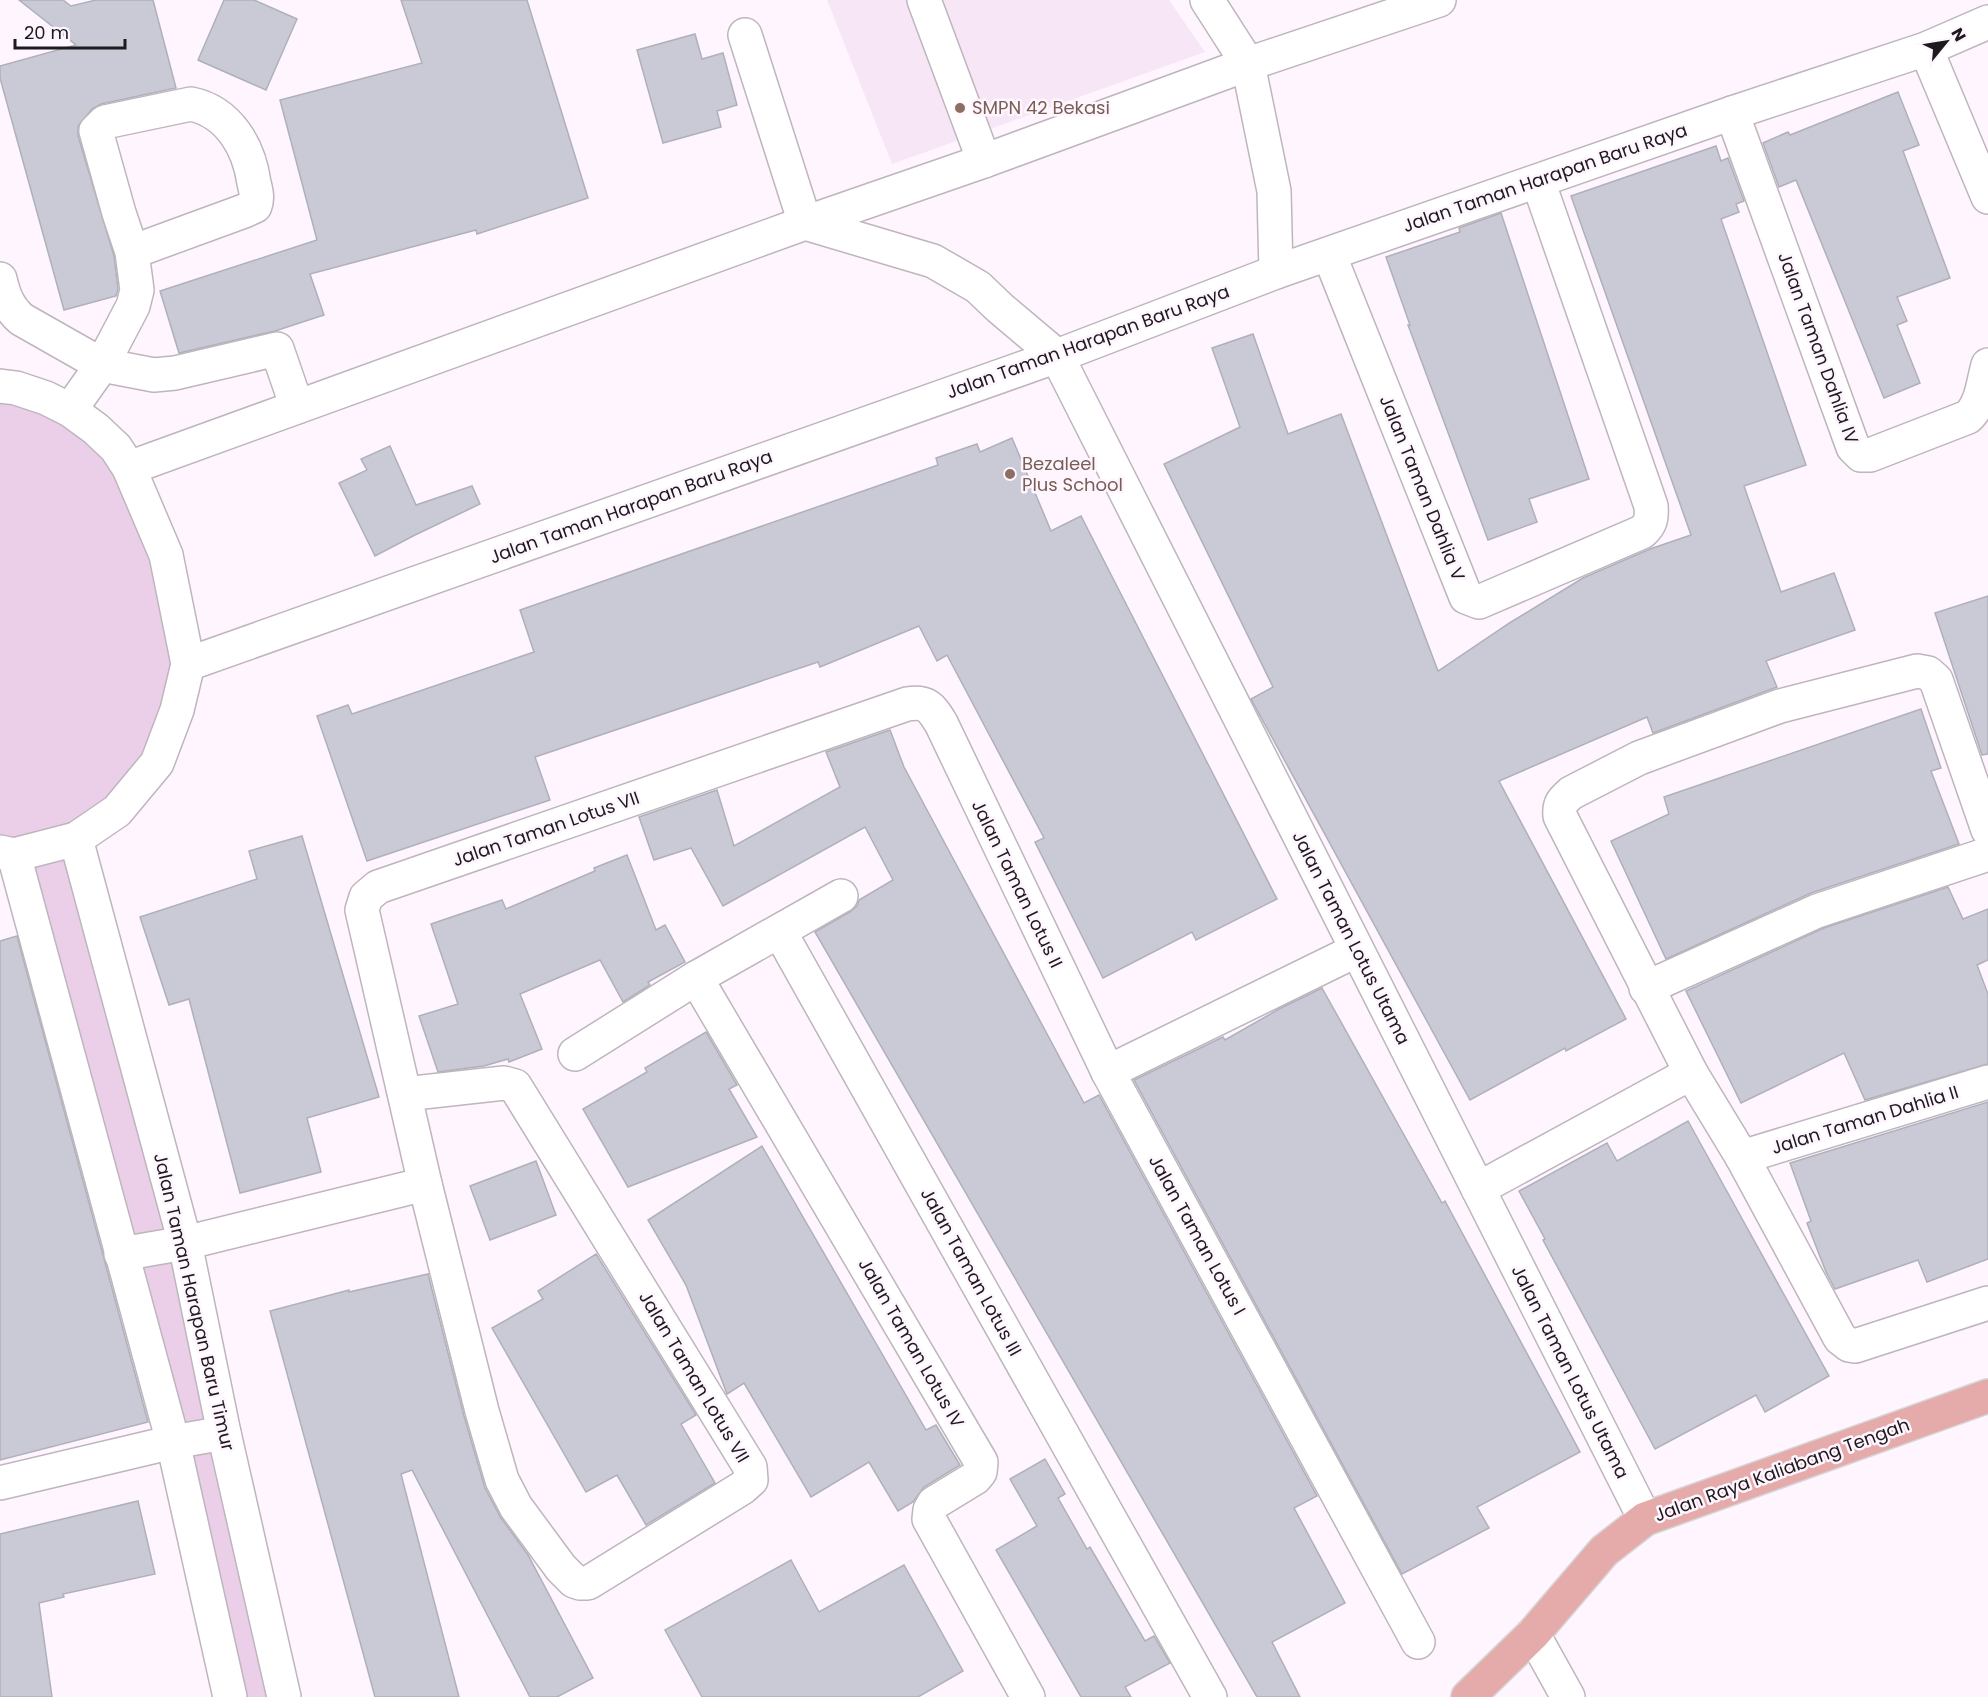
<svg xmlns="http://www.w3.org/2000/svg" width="1988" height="1697" font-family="Poppins,sans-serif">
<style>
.built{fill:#f7e7f6}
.green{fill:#ebcfe9}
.building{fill:#c9cad5;stroke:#afb0bb;stroke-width:1.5}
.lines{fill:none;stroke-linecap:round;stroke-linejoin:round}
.minor-casing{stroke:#beb5bd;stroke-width:36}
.major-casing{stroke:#d6d6d6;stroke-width:36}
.minor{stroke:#fff;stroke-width:33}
.major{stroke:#e5aaaa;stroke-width:33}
.education-dot{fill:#8d6e63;stroke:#fef5fe;stroke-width:2}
.labels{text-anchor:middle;stroke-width:5;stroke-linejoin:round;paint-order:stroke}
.education-label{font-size:18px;fill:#785e54;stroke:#fef5fe;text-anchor:start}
.street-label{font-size:18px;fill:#1d1a1d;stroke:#fef5fe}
</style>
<rect width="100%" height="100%" fill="#fef5fe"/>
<path class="built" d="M 827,0 L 1169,0 L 1205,52 L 892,164 Z"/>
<path class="green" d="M 0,386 L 116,448 L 188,664 L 157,763 L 76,839 L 284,1697 L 230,1697 L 0,852 Z"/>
<g class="building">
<path d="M 19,0 L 63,0 L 71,6 L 96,0 L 153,0 L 176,88 L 101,104 L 92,109 L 78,126 L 78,136 L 114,256 L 118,289 L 116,296 L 64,310 L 0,78 L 0,66 L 76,45 Z"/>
<path d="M 224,0 L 254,0 L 297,19 L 266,90 L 198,60 Z"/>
<path d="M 401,0 L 527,0 L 588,198 L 477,234 L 476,230 L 310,274 L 324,315 L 275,331 L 179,353 L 160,291 L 317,240 L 280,100 L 422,63 Z"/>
<path d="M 695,34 L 702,59 L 723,53 L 737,105 L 717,111 L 721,127 L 663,143 L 637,50 Z"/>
<path d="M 1898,92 L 1919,145 L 1903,151 L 1950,278 L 1897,297 L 1907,321 L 1897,325 L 1920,383 L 1884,398 L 1796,180 L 1779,187 L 1763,143 L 1788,132 L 1790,135 Z"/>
<path d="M 1716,146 L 1721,161 L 1728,158 L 1744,201 L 1736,204 L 1739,212 L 1721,219 L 1806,465 L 1744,486 L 1781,592 L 1834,573 L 1855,630 L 1766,661 L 1777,687 L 1653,733 L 1647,717 L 1499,781 L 1626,1019 L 1566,1051 L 1565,1048 L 1470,1100 L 1251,699 L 1273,687 L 1164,464 L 1240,427 L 1212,348 L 1253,334 L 1288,434 L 1341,414 L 1438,671 L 1511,622 L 1583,578 L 1650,549 L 1691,535 L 1571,196 Z"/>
<path d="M 1501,213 L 1589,479 L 1529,499 L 1537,522 L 1488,540 L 1408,325 L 1410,325 L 1386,257 L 1460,232 L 1459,228 Z"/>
<path d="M 1012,438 L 1051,531 L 1081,516 L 1277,899 L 1196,940 L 1192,932 L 1103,978 L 1035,842 L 1044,838 L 947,655 L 937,661 L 919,626 L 820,667 L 818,662 L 535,757 L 550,800 L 367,861 L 317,716 L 348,705 L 352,714 L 534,652 L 520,610 L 938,465 L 936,458 L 977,444 L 980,452 Z"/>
<path d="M 390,446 L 416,505 L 472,486 L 480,504 L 415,535 L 375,556 L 339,483 L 367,470 L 361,459 Z"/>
<path d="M 1988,596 L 1988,754 L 1982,755 L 1935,613 Z"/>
<path d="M 1921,709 L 1941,768 L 1931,771 L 1959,844 L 1811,893 L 1666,959 L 1611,841 L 1669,814 L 1664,797 Z"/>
<path d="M 890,730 L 904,767 L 1084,1103 L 1099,1095 L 1317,1496 L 1294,1508 L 1345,1603 L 1272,1642 L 1300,1697 L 1257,1697 L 815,932 L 850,912 L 857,906 L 859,900 L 893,880 L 865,827 L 723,906 L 691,848 L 654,860 L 639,817 L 717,790 L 734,846 L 840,787 L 826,752 Z"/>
<path d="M 302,836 L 379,1097 L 307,1118 L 321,1172 L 240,1193 L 189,999 L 169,1005 L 140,917 L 257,879 L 249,851 Z"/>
<path d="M 627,855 L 656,930 L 665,925 L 685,962 L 648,982 L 650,985 L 623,1002 L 600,960 L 520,994 L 542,1049 L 509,1062 L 508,1059 L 484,1066 L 438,1072 L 419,1016 L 458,1004 L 431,924 L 502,900 L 506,909 L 595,871 L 594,868 Z"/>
<path d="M 1948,887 L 1963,919 L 1988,909 L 1988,960 L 1977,965 L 1988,994 L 1988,1064 L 1865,1100 L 1844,1053 L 1741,1103 L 1686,991 L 1824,928 Z"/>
<path d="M 17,936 L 148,1422 L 0,1460 L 0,941 Z"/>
<path d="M 1322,988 L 1442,1203 L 1445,1201 L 1580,1452 L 1477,1507 L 1489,1528 L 1402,1574 L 1134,1080 L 1223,1037 L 1225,1040 L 1279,1009 Z"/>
<path d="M 706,1032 L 737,1085 L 729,1089 L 757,1137 L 628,1187 L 583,1109 L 647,1072 L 645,1068 Z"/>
<path d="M 1988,1102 L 1988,1259 L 1927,1282 L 1918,1260 L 1835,1289 L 1826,1272 L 1807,1223 L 1811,1221 L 1790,1163 Z"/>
<path d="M 1688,1121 L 1829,1376 L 1765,1412 L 1756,1395 L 1655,1449 L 1543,1240 L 1545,1239 L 1519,1191 L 1607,1143 L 1617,1161 Z"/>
<path d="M 762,1146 L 926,1430 L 936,1425 L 960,1465 L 924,1487 L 913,1502 L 898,1511 L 869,1462 L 811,1497 L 744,1383 L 727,1394 L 686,1285 L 648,1220 Z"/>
<path d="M 536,1161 L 556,1215 L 490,1240 L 470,1186 Z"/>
<path d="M 596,1254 L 696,1415 L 681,1424 L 715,1483 L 646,1525 L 617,1475 L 586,1492 L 492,1328 L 543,1299 L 538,1291 Z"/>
<path d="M 428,1274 L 464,1416 L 485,1488 L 501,1518 L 528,1555 L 593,1678 L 557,1697 L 530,1697 L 412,1470 L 401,1474 L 459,1697 L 375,1697 L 270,1311 L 349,1290 L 349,1292 Z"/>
<path d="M 1045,1459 L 1065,1494 L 1058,1498 L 1087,1549 L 1090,1547 L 1145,1641 L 1154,1636 L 1170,1663 L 1125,1687 L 1131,1697 L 1081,1697 L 996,1550 L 1037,1526 L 1010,1479 Z"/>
<path d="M 138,1501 L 155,1574 L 63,1594 L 64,1597 L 39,1603 L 52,1697 L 0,1697 L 0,1534 Z"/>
<path d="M 791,1560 L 819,1612 L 904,1565 L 963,1671 L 918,1697 L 702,1697 L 665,1630 Z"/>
</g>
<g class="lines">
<g class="minor-casing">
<g id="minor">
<path d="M 924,0 L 984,161"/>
<path d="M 1207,0 L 1248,64 L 1274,191 L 1276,272"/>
<path d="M 745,35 L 805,223 L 933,261 L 978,287 L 1000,308 L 1057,356 L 1645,1519"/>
<path d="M 1926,49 L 1988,197"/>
<path d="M 1732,113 L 1853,447 L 1861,455 L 1870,455 L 1968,417 C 1982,404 1983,383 1988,365"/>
<path d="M 1329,254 L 1466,597 L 1479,602 L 1642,532 C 1651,524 1652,518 1651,506 L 1538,181"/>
<path d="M 0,279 C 4,296 8,307 21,319 L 102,365 L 154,375 L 175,373 L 277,349 L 297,407"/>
<path d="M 0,386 L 16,388 L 46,398 L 70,410 L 96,429 L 116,448 L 129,468 L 166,555 L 188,664 L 177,710 L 157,763 L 117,811 L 76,839 L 14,855 L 0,852"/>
<path d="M 70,410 L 102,365 L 133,306 L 137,290 L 132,252 L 119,213 L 96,131 L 105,122 L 191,104 C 229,112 249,147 254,183 C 256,191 258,198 255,206 L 244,211 L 132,252"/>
<path d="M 129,468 L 805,223 L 984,161 L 1248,64 L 1439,0"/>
<path d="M 188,664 L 1057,356 L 1276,272 L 1732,113 L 1926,49 L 1988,22"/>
<path d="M 1988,830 L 1936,680 L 1928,673 L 1917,671 L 1780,706 L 1639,758 L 1571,793 C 1562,801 1559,804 1560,816 L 1691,1073 L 1742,1157 L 1840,1338 L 1849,1345 L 1855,1346 L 1988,1303"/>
<path d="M 76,839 L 185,1243 L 224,1433 L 284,1697"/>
<path d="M 14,855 L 173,1442 L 230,1697"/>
<path d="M 780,932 L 1210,1697"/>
<path d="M 696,978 L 981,1462 L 980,1472 L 975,1478 L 934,1503 L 930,1510 L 929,1519 L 1028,1697"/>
<path d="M 1646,988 L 1817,911 L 1988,854"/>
<path d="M 575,1054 L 696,978 L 841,896"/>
<path d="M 1108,1072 L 1357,950"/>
<path d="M 405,1094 L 504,1083 L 515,1086 L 750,1467 L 751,1480 L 742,1488 L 588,1583 L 580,1583 L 574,1581 L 561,1568 L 516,1507 L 502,1480 L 482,1411 L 425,1184 L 362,910 L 366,897 L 378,887 L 907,704 C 927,701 931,707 941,723 L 1108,1072 L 1418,1642"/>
<path d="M 1742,1157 L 1988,1082"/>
<path d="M 1478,1189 L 1691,1073"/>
<path d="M 121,1254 L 185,1243 L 425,1184"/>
<path d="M 0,1483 L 173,1442 L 224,1433"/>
<path d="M 1533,1634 L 1568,1697"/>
</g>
</g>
<g class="major-casing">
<path id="major" d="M 1468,1697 L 1533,1634 L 1604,1551 L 1645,1519 L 1988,1396"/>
</g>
<use href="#minor" class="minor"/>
<use href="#major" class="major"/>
</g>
<g class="education-dot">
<circle cx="960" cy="108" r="6"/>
<circle cx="1010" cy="474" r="6"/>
</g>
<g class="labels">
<g class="education-label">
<text x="972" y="114">SMPN 42 Bekasi</text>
<text x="1022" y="470">Bezaleel<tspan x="1022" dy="21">Plus School</tspan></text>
</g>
<g class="street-label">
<text transform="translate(1545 178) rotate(-19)" y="6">Jalan Taman Harapan Baru Raya</text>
<text transform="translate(1088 342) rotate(-20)" y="6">Jalan Taman Harapan Baru Raya</text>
<text transform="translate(1818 348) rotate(70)" y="6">Jalan Taman Dahlia IV</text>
<text transform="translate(1422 488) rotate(68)" y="6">Jalan Taman Dahlia V</text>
<text transform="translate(631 507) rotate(-20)" y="6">Jalan Taman Harapan Baru Raya</text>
<text transform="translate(546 829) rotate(-19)" y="6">Jalan Taman Lotus VII</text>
<text transform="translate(1017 884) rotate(64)" y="6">Jalan Taman Lotus II</text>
<text transform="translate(1351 938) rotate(63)" y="6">Jalan Taman Lotus Utama</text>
<text transform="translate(1865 1120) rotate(-17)" y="6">Jalan Taman Dahlia II</text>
<text transform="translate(1197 1235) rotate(61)" y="6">Jalan Taman Lotus I</text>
<text transform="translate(971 1272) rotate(61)" y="6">Jalan Taman Lotus III</text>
<text transform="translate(194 1302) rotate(77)" y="6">Jalan Taman Harapan Baru Timur</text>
<text transform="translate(911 1343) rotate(60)" y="6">Jalan Taman Lotus IV</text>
<text transform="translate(1570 1372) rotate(63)" y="6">Jalan Taman Lotus Utama</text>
<text transform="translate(694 1377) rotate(59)" y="6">Jalan Taman Lotus VII</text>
<text transform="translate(1782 1470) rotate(-20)" y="6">Jalan Raya Kaliabang Tengah</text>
</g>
</g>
<g transform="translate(1946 42) rotate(60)" stroke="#fef5fe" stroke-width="4.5" paint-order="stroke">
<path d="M0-4.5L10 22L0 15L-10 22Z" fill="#1d1a1d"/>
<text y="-9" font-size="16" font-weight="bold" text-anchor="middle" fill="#1d1a1d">N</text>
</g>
<path d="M15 39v9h110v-9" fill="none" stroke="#1d1a1d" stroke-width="3"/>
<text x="24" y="39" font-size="18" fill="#1d1a1d" stroke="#fef5fe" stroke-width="4.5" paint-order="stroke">20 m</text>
</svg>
